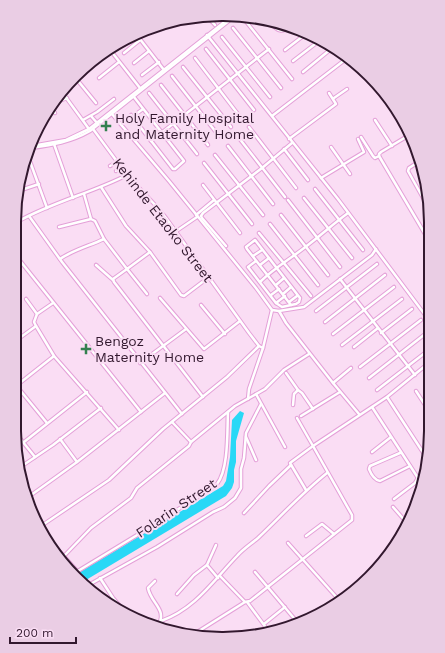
<svg xmlns="http://www.w3.org/2000/svg" width="445" height="653" font-family="'Work Sans',sans-serif">
<style>
.water{fill:#29d8f6}
.lines{fill:none;stroke-linecap:round;stroke-linejoin:round}
.street-casing{stroke:#e4a0d8;stroke-width:4.5}
.street{stroke:#fff;stroke-width:2.5}
.poi-dot{fill:#33804f;stroke:#faddf4;stroke-width:1.5}
.labels{text-anchor:middle;stroke-width:4;stroke-linejoin:round;paint-order:stroke}
.poi-label{font-size:14px;fill:#32182e;stroke:#faddf4;text-anchor:start}
.street-label{font-size:14px;fill:#32182e;stroke:#faddf4}
.rim{fill:none;stroke:#32182e;stroke-width:2}
</style>
<rect width="100%" height="100%" fill="#faddf4"/>
<path class="water" d="M 240,411 L 244,413 L 236,441 L 236,462 L 234,470 L 234,482 L 232,488 L 226,496 L 81,583 L 75,575 L 223,486 L 226,481 L 230,457 L 232,420 Z"/>
<g class="lines">
<g class="street-casing">
<g id="street">
<path d="M 208,17 L 215,25"/>
<path d="M 244,19 L 292,79"/>
<path d="M 211,21 L 219,15"/>
<path d="M 272,24 C 277,31 282,33 290,27"/>
<path d="M 233,28 L 281,88"/>
<path d="M 298,29 L 303,36"/>
<path d="M 136,34 L 164,70"/>
<path d="M 207,35 L 338,199 L 429,320"/>
<path d="M 222,37 L 270,97"/>
<path d="M 206,49 L 254,110"/>
<path d="M 285,50 L 307,33"/>
<path d="M 111,51 L 140,88"/>
<path d="M 124,53 L 140,40"/>
<path d="M 195,58 L 241,118"/>
<path d="M 293,61 L 319,41"/>
<path d="M 134,63 L 149,51"/>
<path d="M 183,67 L 231,127"/>
<path d="M 303,72 L 331,49"/>
<path d="M 142,75 L 159,62"/>
<path d="M 74,76 L 96,103"/>
<path d="M 172,76 L 219,136"/>
<path d="M 99,78 L 119,62"/>
<path d="M 161,85 L 208,145"/>
<path d="M 62,92 L 89,129"/>
<path d="M 149,93 L 197,154"/>
<path d="M 334,98 L 347,89"/>
<path d="M 54,103 L 67,98"/>
<path d="M 51,106 L 55,113"/>
<path d="M 112,114 L 169,181 L 256,288 L 272,310 L 263,348 L 249,389 L 248,399"/>
<path d="M 131,115 L 173,169 L 175,169 L 184,161 L 134,97"/>
<path d="M 91,116 L 98,124"/>
<path d="M 272,116 L 346,59"/>
<path d="M 132,117 L 143,109"/>
<path d="M 83,120 L 97,112 L 114,99"/>
<path d="M 375,120 L 392,146"/>
<path d="M 40,122 L 41,122"/>
<path d="M 249,127 L 296,188"/>
<path d="M 93,129 L 127,175 L 157,207 L 166,218 L 249,333 L 259,346 L 263,348"/>
<path d="M 361,137 L 373,156 L 375,158 L 379,156"/>
<path d="M 239,138 L 285,197"/>
<path d="M 289,139 L 336,104 L 329,93"/>
<path d="M 151,141 L 269,49"/>
<path d="M 54,144 L 73,198"/>
<path d="M 32,146 L 66,140 L 89,129 L 232,16"/>
<path d="M 228,146 L 273,204"/>
<path d="M 331,147 L 350,174"/>
<path d="M 31,148 C 52,145 71,142 90,131 L 235,16"/>
<path d="M 284,149 L 308,180"/>
<path d="M 215,155 L 263,215"/>
<path d="M 28,156 L 47,208"/>
<path d="M 379,156 L 428,239"/>
<path d="M 379,156 L 379,154 L 381,152 L 411,134"/>
<path d="M 420,161 L 409,168 L 408,171 L 427,205"/>
<path d="M 204,163 L 252,224"/>
<path d="M 110,166 L 117,162"/>
<path d="M 116,171 L 122,168"/>
<path d="M 321,178 L 364,152 L 358,139"/>
<path d="M 203,185 L 240,233"/>
<path d="M 101,187 L 126,226 L 150,252 L 181,295 L 184,296 L 209,277"/>
<path d="M 315,189 L 363,250"/>
<path d="M 18,191 L 39,184"/>
<path d="M 84,194 L 91,219 L 95,221 L 104,239 L 127,269 L 150,252"/>
<path d="M 304,198 L 352,258"/>
<path d="M 288,200 L 340,267"/>
<path d="M 196,215 L 214,200"/>
<path d="M 281,215 L 328,275"/>
<path d="M 29,216 L 62,262 L 182,414"/>
<path d="M 17,222 C 52,202 92,193 127,175"/>
<path d="M 270,224 L 318,285"/>
<path d="M 59,227 L 91,219"/>
<path d="M 423,230 L 428,226"/>
<path d="M 175,232 L 197,217"/>
<path d="M 259,233 L 311,296"/>
<path d="M 255,240 L 300,298 L 299,302 L 296,304 L 291,305 L 247,249 L 246,247 Z"/>
<path d="M 226,246 L 202,218 L 201,216 L 203,213 L 262,168 L 292,143"/>
<path d="M 253,256 L 262,250"/>
<path d="M 17,257 L 141,412"/>
<path d="M 60,259 C 73,250 89,246 104,239"/>
<path d="M 256,261 L 248,267 L 276,303 L 282,307 L 291,305"/>
<path d="M 96,265 L 113,280"/>
<path d="M 260,265 L 269,258"/>
<path d="M 340,279 L 415,375"/>
<path d="M 260,282 C 273,269 290,259 304,248 C 319,237 333,224 348,213"/>
<path d="M 276,285 L 284,278"/>
<path d="M 147,294 L 127,269 L 113,279 L 114,282 L 203,397"/>
<path d="M 283,294 L 291,287"/>
<path d="M 271,295 L 279,289"/>
<path d="M 160,298 L 204,349 L 240,321"/>
<path d="M 26,299 L 37,314"/>
<path d="M 289,302 L 297,296"/>
<path d="M 53,303 L 37,314 L 34,322 L 36,326 L 54,356 L 119,430"/>
<path d="M 276,303 L 285,296"/>
<path d="M 201,305 L 225,334"/>
<path d="M 272,310 L 279,311 L 304,307 L 372,255 L 376,249"/>
<path d="M 279,311 L 286,323 L 333,383 L 359,414"/>
<path d="M 316,311 L 377,264"/>
<path d="M 325,322 L 385,275"/>
<path d="M 381,333 L 412,309"/>
<path d="M 333,334 L 394,287"/>
<path d="M 16,336 L 21,337 L 36,326"/>
<path d="M 342,345 L 402,299"/>
<path d="M 354,347 L 378,328"/>
<path d="M 140,363 L 186,329"/>
<path d="M 360,367 L 421,320"/>
<path d="M 286,373 L 298,390"/>
<path d="M 369,378 L 429,331"/>
<path d="M 333,383 L 351,368"/>
<path d="M 15,384 L 47,423"/>
<path d="M 16,386 L 54,356"/>
<path d="M 377,390 L 430,349"/>
<path d="M 416,391 L 431,414"/>
<path d="M 256,394 L 285,447"/>
<path d="M 387,397 L 426,457"/>
<path d="M 293,405 L 294,394 L 298,390 L 302,393 L 313,409"/>
<path d="M 372,407 L 418,478 L 415,483 L 394,499"/>
<path d="M 301,416 L 340,392"/>
<path d="M 297,418 L 313,446 L 290,463 L 306,490"/>
<path d="M 172,422 L 191,442"/>
<path d="M 14,431 L 35,457"/>
<path d="M 246,437 L 256,460"/>
<path d="M 60,439 L 77,462"/>
<path d="M 24,442 L 87,392"/>
<path d="M 372,452 L 391,437"/>
<path d="M 400,453 L 370,466 L 369,469 C 371,474 374,480 380,481 L 410,466"/>
<path d="M 19,468 L 53,445 L 101,408"/>
<path d="M 27,498 L 77,462 L 165,393"/>
<path d="M 393,507 L 407,523"/>
<path d="M 244,513 L 269,486 L 291,465"/>
<path d="M 41,527 L 44,524 L 109,480 L 163,429 L 227,377 L 259,346"/>
<path d="M 43,533 L 78,572"/>
<path d="M 306,536 L 322,524 L 334,534"/>
<path d="M 288,543 L 339,600"/>
<path d="M 216,545 L 207,565 L 218,578"/>
<path d="M 56,554 L 60,552"/>
<path d="M 64,556 L 91,528 L 131,498 L 137,488 L 189,446 L 191,442 L 235,406 L 265,389 L 284,370 L 309,354"/>
<path d="M 255,572 L 298,623"/>
<path d="M 73,574 L 157,523 L 217,484 C 229,469 227,430 228,412"/>
<path d="M 220,576 L 245,602"/>
<path d="M 100,578 L 113,598 L 125,612"/>
<path d="M 155,581 L 148,588 C 151,604 169,610 157,627"/>
<path d="M 85,587 L 157,547 L 213,512 L 224,507 L 235,498 L 241,488 L 241,469 L 244,458 L 246,433 L 261,404"/>
<path d="M 177,594 L 194,575 L 207,565"/>
<path d="M 247,602 L 270,633"/>
<path d="M 161,621 C 195,609 213,581 237,556 C 243,549 251,544 258,538 C 281,516 302,493 327,473"/>
<path d="M 264,624 L 285,607"/>
<path d="M 191,636 L 245,602 L 250,601 L 352,520 L 352,515 L 313,446 L 387,397 L 430,362"/>
</g>
</g>
<use href="#street" class="street"/>
</g>
<g class="poi-dot">
<path d="M104 120h4v4h4v4h-4v4h-4v-4h-4v-4h4z"/>
<path d="M84 343h4v4h4v4h-4v4h-4v-4h-4v-4h4z"/>
</g>
<g class="labels">
<g class="poi-label">
<text x="115" y="123">Holy Family Hospital<tspan x="115" dy="16">and Maternity Home</tspan></text>
<text x="95" y="346">Bengoz<tspan x="95" dy="16">Maternity Home</tspan></text>
</g>
<g class="street-label">
<text transform="translate(163 220) rotate(52)" y="5">Kehinde Etaoko Street</text>
<text transform="translate(176 508) rotate(-34)" y="5">Folarin Street</text>
</g>
</g>
<path d="M0 0H445V653H0ZM222 21H223A201 201 0 0 1 424 222V431A201 201 0 0 1 223 632H222A201 201 0 0 1 21 431V222A201 201 0 0 1 222 21Z" fill="#eacde4" fill-rule="evenodd"/>
<path class="rim" d="M222 21H223A201 201 0 0 1 424 222V431A201 201 0 0 1 223 632H222A201 201 0 0 1 21 431V222A201 201 0 0 1 222 21Z"/>
<path d="M10 637v6h66v-6" fill="none" stroke="#32182e" stroke-width="2"/>
<text x="16" y="637" font-size="12" fill="#32182e" stroke="#faddf4" stroke-width="3" paint-order="stroke">200 m</text>
</svg>
